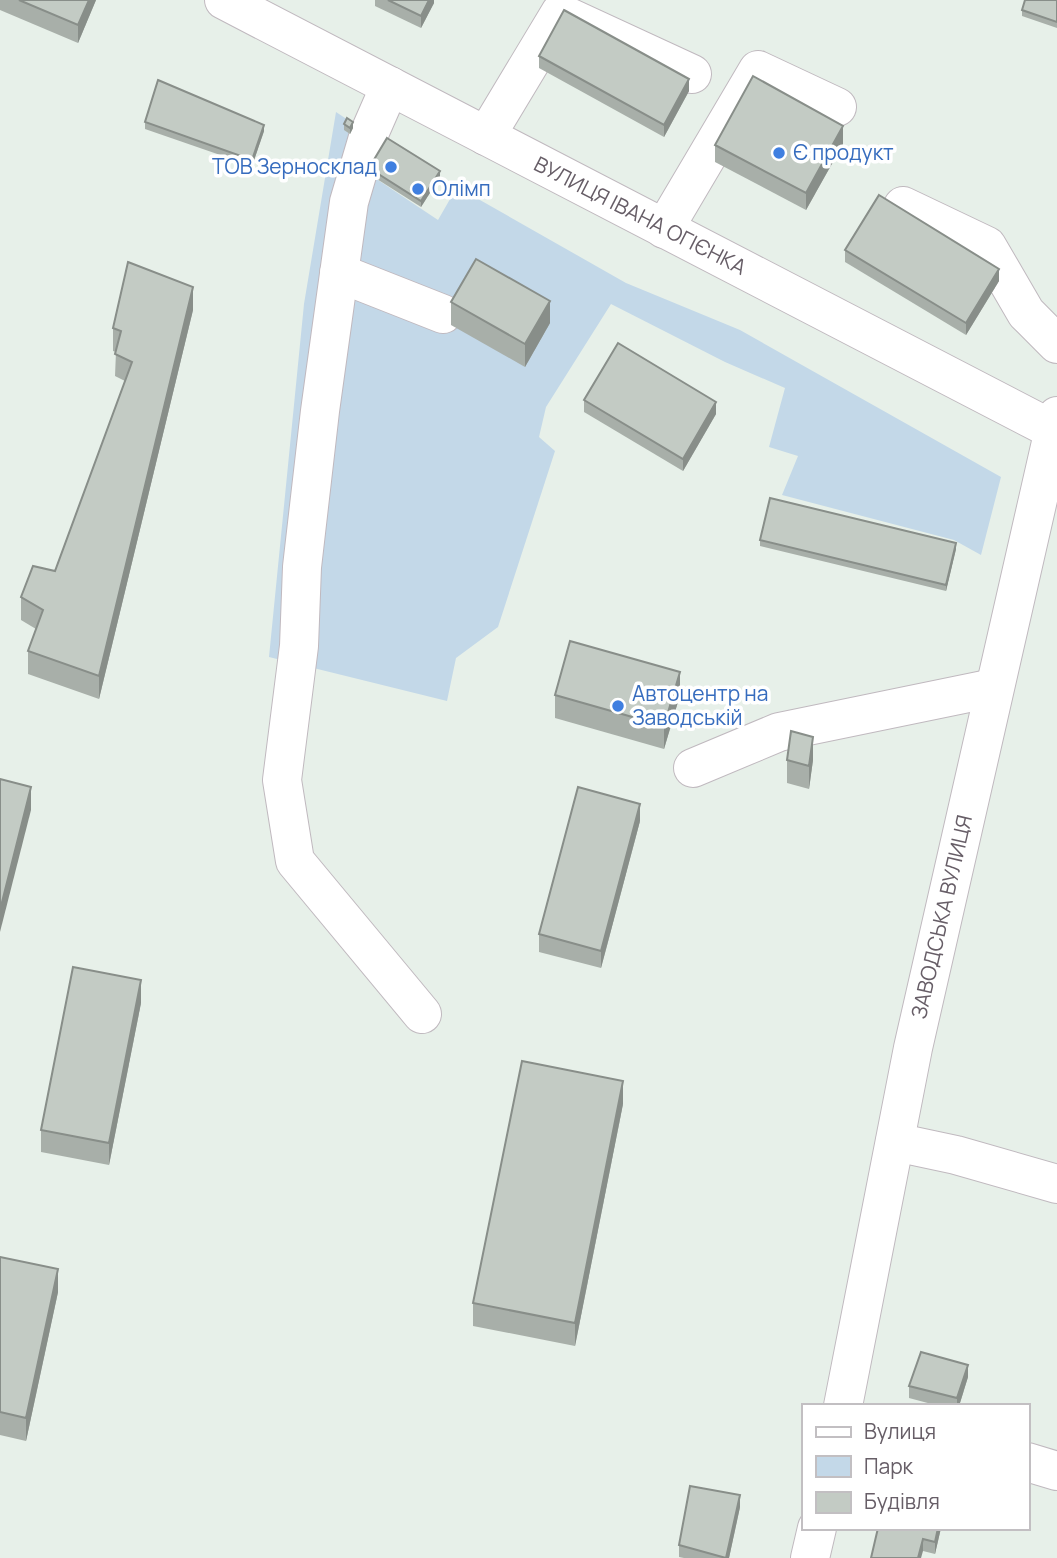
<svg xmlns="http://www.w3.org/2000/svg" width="1057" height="1558" font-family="Manrope,sans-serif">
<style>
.green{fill:#c3d8e8}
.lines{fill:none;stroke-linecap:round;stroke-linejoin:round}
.minor-casing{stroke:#c0b9bf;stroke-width:40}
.minor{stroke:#fff;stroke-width:38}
.wall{fill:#a8afa9}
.shaded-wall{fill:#888e89}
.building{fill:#c3cbc4;stroke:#888e89;stroke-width:2}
.shop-dot{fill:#3f7fe0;stroke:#fff;stroke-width:2.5}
.labels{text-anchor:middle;stroke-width:7;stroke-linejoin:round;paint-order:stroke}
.shop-label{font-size:21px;fill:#366cbe;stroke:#fff;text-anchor:start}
.street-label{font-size:21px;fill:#675e67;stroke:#fff}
</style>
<rect width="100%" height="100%" fill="#e7f0e9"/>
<path class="green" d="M 336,112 L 369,134 L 369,174 L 438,220 L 457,187 L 626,283 L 740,330 L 1001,477 L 981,555 L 954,540 L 782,495 L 798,456 L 769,447 L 785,388 L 725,362 L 611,304 L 546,407 L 539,437 L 555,451 L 498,627 L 456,658 L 447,701 L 269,657 L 304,304 Z"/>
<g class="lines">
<g class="minor-casing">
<g id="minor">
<path d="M 224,0 L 1057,432"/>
<path d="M 390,86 L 369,134 L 349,202 L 320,411 L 302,567 L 299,646 L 282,780 L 295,861 L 422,1014"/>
<path d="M 486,136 L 560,13 L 692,74"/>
<path d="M 903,206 L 987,246 L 1026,313 L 1057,344"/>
<path d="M 664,229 L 758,70 L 837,107"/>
<path d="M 339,273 L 443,314"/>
<path d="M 693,768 L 779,732 L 993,688"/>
<path d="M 895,1142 L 956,1155 L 1057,1184"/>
<path d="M 843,1406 L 913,1048 L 1057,416"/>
<path d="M 1027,1462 L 1057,1471"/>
<path d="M 810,1558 L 817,1528"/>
</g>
</g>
<use href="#minor" class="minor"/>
</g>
<g class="wall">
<path d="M 0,0 L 96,0 L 78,43 L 0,10 Z"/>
<path d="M 375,0 L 434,0 L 434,3 L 421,28 L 375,6 Z"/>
<path d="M 1057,0 L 1057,28 L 1022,16 L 1022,10 Z"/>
<path d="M 539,56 L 689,91 L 664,137 L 539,68 Z"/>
<path d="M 145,122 L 264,131 L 252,166 L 145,129 Z"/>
<path d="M 344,124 L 353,128 L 350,134 L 344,130 Z"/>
<path d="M 843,144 L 806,210 L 715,162 L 715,145 Z"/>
<path d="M 369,168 L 440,177 L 421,207 L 369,174 Z"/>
<path d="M 845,250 L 999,281 L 966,335 L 845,262 Z"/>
<path d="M 451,302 L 550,323 L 525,367 L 451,325 Z"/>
<path d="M 193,310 L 99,699 L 28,674 L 28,651 L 36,629 L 21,620 L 21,597 L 55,571 L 125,381 L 115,376 L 116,352 L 113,351 L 113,328 Z"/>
<path d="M 584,400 L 716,414 L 683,471 L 584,412 Z"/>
<path d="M 760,540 L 956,549 L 946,591 L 760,546 Z"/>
<path d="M 555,695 L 680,695 L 664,749 L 555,718 Z"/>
<path d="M 787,760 L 813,760 L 809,789 L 787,783 Z"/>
<path d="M 640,821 L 601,968 L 539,952 L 539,934 Z"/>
<path d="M 141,1003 L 109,1165 L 41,1152 L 41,1130 Z"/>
<path d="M 623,1104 L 575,1346 L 473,1326 L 473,1303 Z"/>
<path d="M 0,1257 L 58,1292 L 26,1441 L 0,1435 Z"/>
<path d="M 968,1377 L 959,1406 L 939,1406 L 909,1398 L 909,1386 Z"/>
<path d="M 740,1507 L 729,1558 L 684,1558 L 679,1557 L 679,1545 Z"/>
<path d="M 941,1528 L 935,1554 L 923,1551 L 871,1558 Z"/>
</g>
<g class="shaded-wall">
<path d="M 89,0 L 96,0 L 78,43 L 78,25 Z"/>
<path d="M 429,0 L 434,0 L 434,3 L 421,28 L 421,16 Z"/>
<path d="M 689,79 L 689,91 L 664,137 L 664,125 Z"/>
<path d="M 353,122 L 353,128 L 350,134 L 350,128 Z"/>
<path d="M 264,125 L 264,131 L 252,166 L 252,160 Z"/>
<path d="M 843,126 L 843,144 L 806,210 L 806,193 Z"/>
<path d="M 440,171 L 440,177 L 421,207 L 421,201 Z"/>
<path d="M 999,269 L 999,281 L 966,335 L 966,323 Z"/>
<path d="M 193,287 L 193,310 L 99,699 L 99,676 Z"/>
<path d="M 550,301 L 550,323 L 525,367 L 525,344 Z"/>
<path d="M 716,402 L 716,414 L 683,471 L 683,459 Z"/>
<path d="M 956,543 L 956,549 L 946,591 L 946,585 Z"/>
<path d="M 680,672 L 680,695 L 664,749 L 664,726 Z"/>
<path d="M 813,737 L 813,760 L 809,789 L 809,766 Z"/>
<path d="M 31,787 L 31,810 L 0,932 L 0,910 Z"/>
<path d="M 640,804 L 640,821 L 601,968 L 601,951 Z"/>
<path d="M 141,980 L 141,1003 L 109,1165 L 109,1143 Z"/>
<path d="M 623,1081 L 623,1104 L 575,1346 L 575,1323 Z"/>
<path d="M 58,1269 L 58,1292 L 26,1441 L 26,1418 Z"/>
<path d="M 968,1365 L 968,1377 L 959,1406 L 957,1406 L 957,1398 Z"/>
<path d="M 740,1495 L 740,1507 L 729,1558 L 726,1558 Z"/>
<path d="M 938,1528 L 941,1528 L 935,1554 L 935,1542 Z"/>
<path d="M 923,1539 L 923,1551 L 921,1558 L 918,1558 Z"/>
</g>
<g class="building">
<path d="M 19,0 L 89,0 L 78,25 Z"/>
<path d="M 388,0 L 429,0 L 421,16 Z"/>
<path d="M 1025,0 L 1057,0 L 1057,22 L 1022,10 Z"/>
<path d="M 564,10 L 689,79 L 664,125 L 539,56 Z"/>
<path d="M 753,76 L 843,126 L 806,193 L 715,145 Z"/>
<path d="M 158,80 L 264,125 L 252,160 L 145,122 Z"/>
<path d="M 347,118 L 353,122 L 350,128 L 344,124 Z"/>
<path d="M 387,138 L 440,171 L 421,201 L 369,168 Z"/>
<path d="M 879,195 L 999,269 L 966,323 L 845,250 Z"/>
<path d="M 476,259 L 550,301 L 525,344 L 451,302 Z"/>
<path d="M 128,262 L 193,287 L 99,676 L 28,651 L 43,610 L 21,597 L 33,566 L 55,571 L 132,362 L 115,354 L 121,331 L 113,328 Z"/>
<path d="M 618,343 L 716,402 L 683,459 L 584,400 Z"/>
<path d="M 770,498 L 956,543 L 946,585 L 760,540 Z"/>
<path d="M 570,641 L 680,672 L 664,726 L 555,695 Z"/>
<path d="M 791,731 L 813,737 L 809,766 L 787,760 Z"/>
<path d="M 0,779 L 31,787 L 0,910 Z"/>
<path d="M 578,787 L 640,804 L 601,951 L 539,934 Z"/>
<path d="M 73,967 L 141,980 L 109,1143 L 41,1130 Z"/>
<path d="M 522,1061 L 623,1081 L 575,1323 L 473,1303 Z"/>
<path d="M 0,1257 L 58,1269 L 26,1418 L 0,1412 Z"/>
<path d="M 921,1352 L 968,1365 L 957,1398 L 909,1386 Z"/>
<path d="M 690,1486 L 740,1495 L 726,1558 L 679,1545 Z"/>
<path d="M 878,1528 L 938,1528 L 935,1542 L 923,1539 L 918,1558 L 871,1558 Z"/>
</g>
<g class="shop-dot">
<circle cx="779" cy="153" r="7"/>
<circle cx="391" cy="167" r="7"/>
<circle cx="418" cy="189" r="7"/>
<circle cx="618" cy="706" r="7"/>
</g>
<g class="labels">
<g class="shop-label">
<text x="793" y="160">Є продукт</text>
<text x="377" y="174" text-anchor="end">ТОВ Зерносклад</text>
<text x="432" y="196">Олімп</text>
<text x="632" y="701">Автоцентр на<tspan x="632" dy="24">Заводській</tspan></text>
</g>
<g class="street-label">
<text transform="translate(640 216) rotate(27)" y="7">ВУЛИЦЯ ІВАНА ОГІЄНКА</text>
<text transform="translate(942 917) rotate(-77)" y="7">ЗАВОДСЬКА ВУЛИЦЯ</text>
</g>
</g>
<rect x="802" y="1404" width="228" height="126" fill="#ffffff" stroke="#c2bfc2" stroke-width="2"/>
<rect x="816" y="1427" width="35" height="10" fill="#ffffff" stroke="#c2bfc2" stroke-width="2"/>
<text x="864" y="1439" font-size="21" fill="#675e67">Вулиця</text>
<rect x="816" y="1456" width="35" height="21" fill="#c3d8e8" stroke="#c2bfc2" stroke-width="2"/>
<text x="864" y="1474" font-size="21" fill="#675e67">Парк</text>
<rect x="816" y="1492" width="35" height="21" fill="#c3cbc4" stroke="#c2bfc2" stroke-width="2"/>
<text x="864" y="1509" font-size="21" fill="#675e67">Будівля</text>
</svg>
